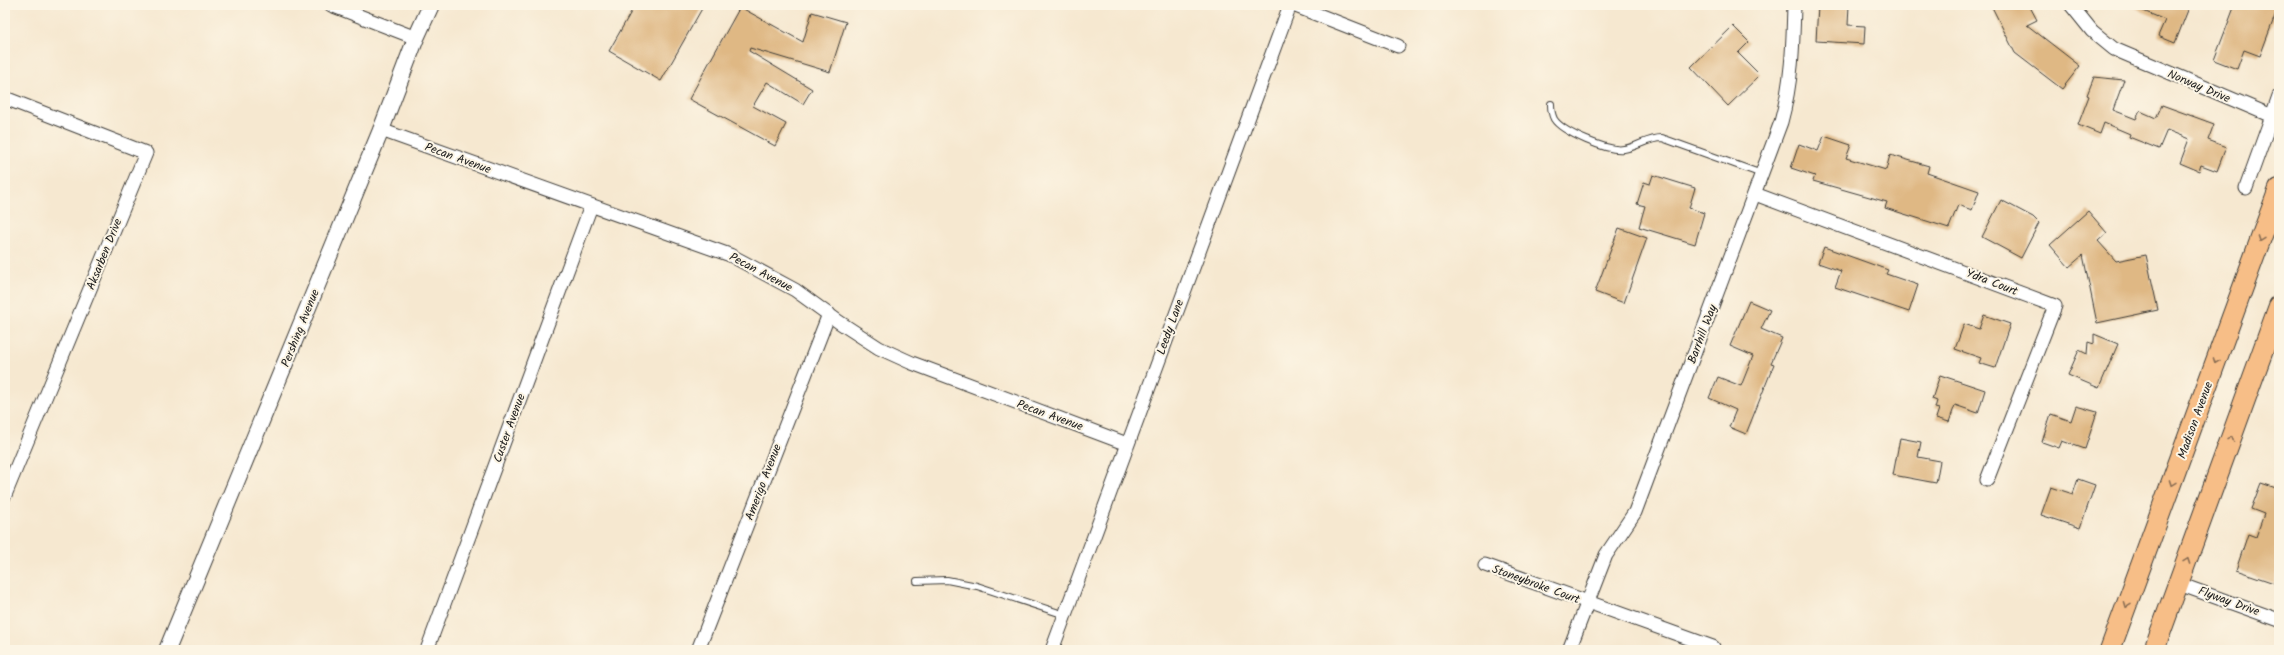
<svg xmlns="http://www.w3.org/2000/svg" width="2284" height="655" font-family="Kalam,sans-serif">
<style>
.building{fill:#dfb884}
.lines{fill:none;stroke-linecap:round;stroke-linejoin:round}
.service-casing{stroke:#3d3b37;stroke-width:8}
.minor-casing{stroke:#3d3b37;stroke-width:15}
.tertiary-casing{stroke:#3d3b37;stroke-width:18}
.primary-casing{stroke:#3d3b37;stroke-width:22}
.service{stroke:#fff;stroke-width:6}
.minor{stroke:#fff;stroke-width:13}
.tertiary{stroke:#fff;stroke-width:16}
.primary{stroke:#f7be87;stroke-width:20}
.oneway{stroke:#8a6d52}
.labels{text-anchor:middle;stroke-width:4;stroke-linejoin:round;paint-order:stroke}
.street-label{font-size:12px;fill:#1c1c1c;stroke:#fcf5e5}
</style>
<rect width="100%" height="100%" fill="#fcf5e5"/>
<filter id="ink" filterUnits="userSpaceOnUse"><feTurbulence type="fractalNoise" baseFrequency=".025" numOctaves="2"/><feDisplacementMap in="SourceGraphic" scale="8" xChannelSelector="R" yChannelSelector="G"/><feConvolveMatrix kernelMatrix="1 2 1 2 8 2 1 2 1" color-interpolation-filters="sRGB"/></filter>
<filter id="wash" filterUnits="userSpaceOnUse"><feTurbulence type="fractalNoise" baseFrequency=".012" numOctaves="4" result="noise"/><feDisplacementMap in="SourceGraphic" scale="16" xChannelSelector="R" yChannelSelector="G"/><feGaussianBlur stdDeviation="0.9" result="paint"/><feColorMatrix in="noise" values="0 0 0 0 0 0 0 0 0 0 0 0 0 0 0 0 0 1.4 0 .05"/><feComposite in="paint" operator="in"/></filter>
<g filter="url(#wash)">
<rect width="100%" height="100%" fill="#f6e8d0"/>
<g id="blocks">
<g class="building">
<path d="M 635,5 L 704,5 L 661,81 L 609,51 Z"/>
<path d="M 1818,5 L 1849,5 L 1848,25 L 1865,26 L 1864,44 L 1816,41 Z"/>
<path d="M 1991,5 L 2029,5 L 2037,20 L 2027,25 L 2080,66 L 2062,89 L 2015,53 Z"/>
<path d="M 2129,5 L 2190,5 L 2175,43 L 2158,36 L 2165,20 Z"/>
<path d="M 2235,5 L 2279,5 L 2260,56 L 2244,50 L 2237,69 L 2214,60 Z"/>
<path d="M 740,7 L 803,42 L 812,12 L 846,22 L 830,72 L 750,48 L 749,51 L 812,89 L 803,104 L 767,82 L 753,106 L 786,124 L 775,146 L 689,99 Z"/>
<path d="M 1733,26 L 1749,42 L 1738,53 L 1760,75 L 1728,106 L 1691,67 Z"/>
<path d="M 2094,77 L 2124,80 L 2113,110 L 2136,119 L 2140,111 L 2156,118 L 2162,105 L 2214,124 L 2208,140 L 2226,147 L 2217,171 L 2201,165 L 2199,171 L 2180,163 L 2189,139 L 2167,130 L 2159,149 L 2129,137 L 2130,134 L 2104,123 L 2100,134 L 2078,125 L 2089,96 L 2087,95 Z"/>
<path d="M 1824,136 L 1851,145 L 1846,158 L 1886,170 L 1890,155 L 1929,166 L 1927,173 L 1979,191 L 1972,210 L 1958,205 L 1949,228 L 1885,208 L 1887,202 L 1813,181 L 1815,176 L 1791,168 L 1799,144 L 1818,151 Z"/>
<path d="M 1653,175 L 1695,188 L 1689,208 L 1704,213 L 1695,244 L 1639,227 L 1645,206 L 1637,204 L 1644,182 L 1650,184 Z"/>
<path d="M 2001,200 L 2033,217 L 2039,223 L 2021,258 L 1982,237 Z"/>
<path d="M 2088,211 L 2107,233 L 2098,241 L 2116,261 L 2146,255 L 2158,310 L 2097,323 L 2083,255 L 2069,267 L 2050,245 Z"/>
<path d="M 1619,228 L 1647,238 L 1624,303 L 1595,292 Z"/>
<path d="M 1824,247 L 1888,270 L 1886,274 L 1918,285 L 1909,312 L 1835,287 L 1841,271 L 1818,263 Z"/>
<path d="M 1749,301 L 1770,310 L 1761,329 L 1782,338 L 1771,363 L 1774,364 L 1746,434 L 1729,427 L 1736,410 L 1709,398 L 1718,377 L 1741,386 L 1753,356 L 1730,346 Z"/>
<path d="M 1984,315 L 2010,324 L 1995,368 L 1979,363 L 1981,358 L 1955,349 L 1964,324 L 1979,329 Z"/>
<path d="M 2094,334 L 2118,344 L 2099,388 L 2068,375 L 2079,350 L 2087,354 L 2088,342 L 2094,344 Z"/>
<path d="M 1940,375 L 1985,390 L 1978,413 L 1955,405 L 1949,422 L 1936,418 L 1939,409 L 1935,408 L 1937,401 L 1932,399 Z"/>
<path d="M 2076,406 L 2097,412 L 2085,449 L 2062,441 L 2059,448 L 2042,442 L 2051,414 L 2071,421 Z"/>
<path d="M 1900,438 L 1921,442 L 1918,457 L 1940,461 L 1936,483 L 1893,475 Z"/>
<path d="M 2078,479 L 2095,485 L 2080,528 L 2041,515 L 2051,487 L 2073,494 Z"/>
<path d="M 2261,483 L 2279,489 L 2279,568 L 2274,583 L 2236,570 L 2248,534 L 2256,537 L 2264,514 L 2251,509 Z"/>
</g>
</g>
</g>
<g filter="url(#ink)">
<use href="#blocks" fill-opacity="0" stroke="#3d3b37" stroke-width="1"/>
<g class="lines">
<g class="service-casing">
<g id="service">
<path d="M 1551,104 C 1551,109 1552,115 1554,119 C 1562,132 1609,152 1624,149 C 1637,147 1648,138 1662,138 L 1762,174"/>
<path d="M 917,581 L 947,580 L 977,586 L 1065,615"/>
</g>
</g>
<g class="minor-casing">
<g id="minor">
<path d="M 331,5 L 416,38"/>
<path d="M 1293,5 L 1398,46"/>
<path d="M 2071,5 L 2092,31 L 2114,49 L 2272,116 L 2246,188"/>
<path d="M 5,98 L 146,153 L 5,495"/>
<path d="M 2272,116 L 2279,96"/>
<path d="M 381,130 L 730,255 L 795,290 L 839,322 L 879,348 L 912,363 L 1127,444"/>
<path d="M 1755,194 L 2055,306 L 1987,480"/>
<path d="M 1485,565 L 1713,647"/>
<path d="M 2179,584 L 2279,620"/>
<path d="M 427,650 L 591,206"/>
<path d="M 698,650 L 829,314"/>
<path d="M 1052,650 L 1290,5"/>
<path d="M 1569,650 L 1606,555 L 1635,512 L 1781,122 C 1792,82 1793,46 1794,5"/>
</g>
</g>
<g class="tertiary-casing">
<path id="tertiary" d="M 167,650 L 381,130 L 416,38 L 431,5"/>
</g>
<g class="primary-casing">
<g id="primary">
<path d="M 2110,650 L 2279,189"/>
<path d="M 2154,650 L 2279,306"/>
</g>
</g>
<use href="#service" class="service"/>
<use href="#minor" class="minor"/>
<use href="#tertiary" class="tertiary"/>
<use href="#primary" class="primary"/>
</g>
<defs><path id="oneway-chevron" d="M-2-3.5L2.5 0L-2 3.5" fill="none" stroke-width="1.6" stroke-linecap="round" stroke-linejoin="round"/></defs>
<g class="oneway">
<use href="#oneway-chevron" transform="translate(2261 239) rotate(110)"/>
<use href="#oneway-chevron" transform="translate(2216 361) rotate(110)"/>
<use href="#oneway-chevron" transform="translate(2231 439) rotate(-70)"/>
<use href="#oneway-chevron" transform="translate(2172 483) rotate(110)"/>
<use href="#oneway-chevron" transform="translate(2187 561) rotate(-70)"/>
<use href="#oneway-chevron" transform="translate(2127 605) rotate(111)"/>
</g>
</g>
<g class="labels">
<g class="street-label">
<text transform="translate(2199 86) rotate(23)" y="4">Norway Drive</text>
<text transform="translate(458 158) rotate(20)" y="4">Pecan Avenue</text>
<text transform="translate(104 254) rotate(-68)" y="4">Aksarben Drive</text>
<text transform="translate(761 272) rotate(28)" y="4">Pecan Avenue</text>
<text transform="translate(1992 282) rotate(21)" y="4">Ydra Court</text>
<text transform="translate(1170 327) rotate(-70)" y="4">Leedy Lane</text>
<text transform="translate(300 328) rotate(-68)" y="4">Pershing Avenue</text>
<text transform="translate(1702 334) rotate(-69)" y="4">Barrhill Way</text>
<text transform="translate(1050 415) rotate(20)" y="4">Pecan Avenue</text>
<text transform="translate(2195 420) rotate(-70)" y="4">Madison Avenue</text>
<text transform="translate(509 428) rotate(-70)" y="4">Custer Avenue</text>
<text transform="translate(763 482) rotate(-69)" y="4">Amerigo Avenue</text>
<text transform="translate(1536 584) rotate(20)" y="4">Stoneybroke Court</text>
<text transform="translate(2229 601) rotate(20)" y="4">Flyway Drive</text>
</g>
</g>
<rect width="2284" height="655" fill="none" stroke="#fcf5e5" stroke-width="20"/>
</svg>
